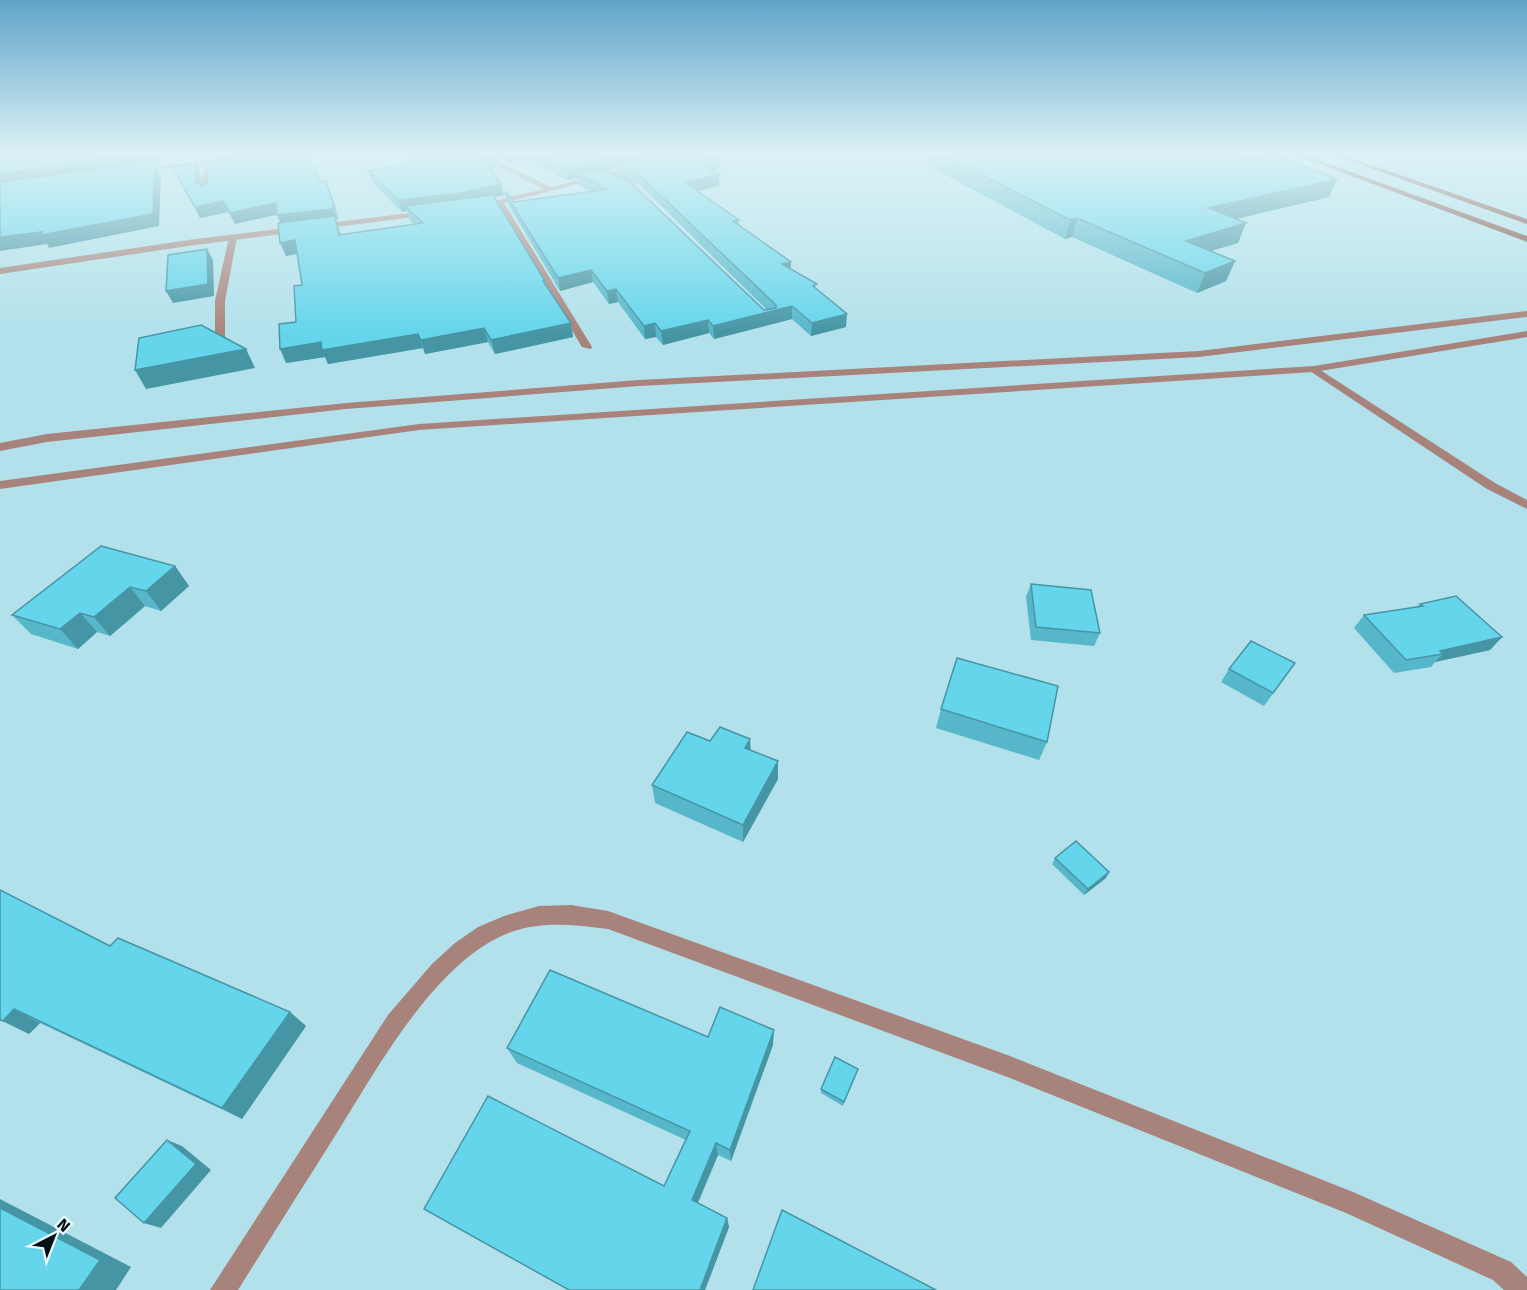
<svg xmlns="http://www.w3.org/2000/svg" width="1527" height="1290" font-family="'Fira Sans',sans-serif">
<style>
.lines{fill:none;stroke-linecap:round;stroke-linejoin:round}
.service{fill:#a8837b;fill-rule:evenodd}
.minor{fill:#a8837b;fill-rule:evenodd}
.tertiary{fill:#a8837b;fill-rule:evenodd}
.primary{fill:#7a3c2f;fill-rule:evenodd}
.wall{fill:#56b7ca;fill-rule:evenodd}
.shaded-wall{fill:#4695a4}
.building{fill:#64d5eb;stroke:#4695a4;stroke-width:1.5}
</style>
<rect width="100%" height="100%" fill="#b2e1eb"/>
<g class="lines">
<g class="service">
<path d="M 210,158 L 217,160 L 209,179 L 210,192 L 206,194 L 202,192 L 201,179 Z"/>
<path d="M 233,234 L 237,237 L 225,301 L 225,338 L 220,341 L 215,338 L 215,301 L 229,237 Z"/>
</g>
<g class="minor">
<path d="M 261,154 L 279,154 L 136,172 L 132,170 Z"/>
<path d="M 474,154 L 483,154 L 551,187 L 635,166 L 639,168 L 504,203 L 592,347 L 591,349 L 582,347 L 497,205 L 478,208 L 474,206 L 544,189 Z"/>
<path d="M 427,211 L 431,213 L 430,215 L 195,245 L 0,274 L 0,268 L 195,239 Z"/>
<path d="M 1314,366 L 1495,483 L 1527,500 L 1527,509 L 1487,489 L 1310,371 L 1309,369 Z"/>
<path d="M 571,905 L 608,911 L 1010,1056 L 1353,1192 L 1511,1262 L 1527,1277 L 1527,1290 L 1504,1290 L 1493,1280 L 1346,1213 L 1010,1078 L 608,929 C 576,925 545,921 514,931 C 437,956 376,1071 335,1136 C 302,1188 270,1239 238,1290 L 210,1290 L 388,1015 L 432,964 L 455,943 L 478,927 L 504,916 L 539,906 Z"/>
</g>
<g class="tertiary">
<path d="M 1527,311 L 1527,317 L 1199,357 L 639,386 L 346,409 L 47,442 L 0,451 L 0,443 L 47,434 L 346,403 L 639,380 L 1199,351 Z"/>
<path d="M 1527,331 L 1527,337 L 1314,372 L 419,430 L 0,489 L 0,481 L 419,424 L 1314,366 Z"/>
</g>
<g class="primary">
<path d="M 1293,154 L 1302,154 L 1527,236 L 1527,242 Z"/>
<path d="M 1331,154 L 1340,154 L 1527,219 L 1527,224 Z"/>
</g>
</g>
<g class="wall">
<path d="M 254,154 L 309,154 L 310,162 L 321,182 L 326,181 L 339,219 L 336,218 L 337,219 L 336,220 L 341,235 L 414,224 L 409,219 L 407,211 L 402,212 L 372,182 L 368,171 L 409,163 L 405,154 L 487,154 L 494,157 L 496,168 L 491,169 L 501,184 L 504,195 L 494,197 L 546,285 L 571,323 L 573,337 L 495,354 L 488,342 L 425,354 L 423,348 L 328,364 L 325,357 L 286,363 L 296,322 L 302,285 L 297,254 L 286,256 L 280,223 L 277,214 L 235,224 L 228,212 L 200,218 L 172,167 L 201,174 L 200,185 L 202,186 Z"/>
<path d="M 487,154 L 655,154 L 720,157 L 720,168 L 711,170 L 719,174 L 719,186 L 698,191 L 739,220 L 739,225 L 791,262 L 790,269 L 817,289 L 846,327 L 811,336 L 792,319 L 714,339 L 709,333 L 663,345 L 656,337 L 645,339 L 618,302 L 609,304 L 593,282 L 560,291 L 508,204 L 505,193 L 514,202 L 591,191 L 580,186 L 579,178 L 568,180 L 525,159 L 509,164 ZM 615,168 L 616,176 L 604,171 ZM 630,182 L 640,185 L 767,310 L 764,310 Z"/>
<path d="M 928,154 L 1274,154 L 1337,179 L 1329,197 L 1235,219 L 1246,223 L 1238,243 L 1211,251 L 1235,261 L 1226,281 L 1197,293 L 1072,237 L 1065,239 L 927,165 Z"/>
<path d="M 175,566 L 189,586 L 161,611 L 145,606 L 110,636 L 97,632 L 78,649 L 31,634 L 12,615 Z"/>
<path d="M 1031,584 L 1100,633 L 1094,646 L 1031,640 L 1026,597 Z"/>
<path d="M 1420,604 L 1502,637 L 1490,650 L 1435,662 L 1431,667 L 1394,673 L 1354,628 L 1364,615 L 1417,607 Z"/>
<path d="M 1295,663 L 1264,706 L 1221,682 L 1229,669 Z"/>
<path d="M 941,709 L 1047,742 L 1039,760 L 936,728 Z"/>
<path d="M 750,739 L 750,750 L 778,779 L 743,842 L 655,803 L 652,785 L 710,741 Z"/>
<path d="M 1055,858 L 1109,872 L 1106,878 L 1084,895 L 1052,864 Z"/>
<path d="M 110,946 L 290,1012 L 306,1026 L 242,1119 L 40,1023 L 29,1034 L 0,1020 Z"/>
<path d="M 708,1037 L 773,1045 L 731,1161 L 718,1155 L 698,1203 L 727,1218 L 729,1227 L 705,1290 L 568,1290 L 664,1186 L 686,1140 L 517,1063 L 507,1048 Z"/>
<path d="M 856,1073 L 843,1106 L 821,1093 L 821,1089 Z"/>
</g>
<g class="shaded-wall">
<path d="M 142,154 L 161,154 L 160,163 L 154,164 L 161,177 L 159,226 L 49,248 L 47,244 L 0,251 L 0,174 Z"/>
<path d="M 506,154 L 524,154 L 525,159 L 509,164 Z"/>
<path d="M 629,154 L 655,154 L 615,165 L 615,168 L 583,176 L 578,174 L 579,178 L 568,180 L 567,169 Z"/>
<path d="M 494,157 L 496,168 L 487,170 L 484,160 Z"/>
<path d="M 720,157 L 720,168 L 697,173 L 696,162 Z"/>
<path d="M 196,163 L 201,174 L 200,192 L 195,182 Z"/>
<path d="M 719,174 L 719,186 L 686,194 L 686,183 Z"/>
<path d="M 1337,179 L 1329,197 L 1202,227 L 1209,208 Z"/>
<path d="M 501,184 L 504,195 L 466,204 L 405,206 L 407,211 L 402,212 L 398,200 Z"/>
<path d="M 223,201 L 228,212 L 200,218 L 195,207 Z"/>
<path d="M 276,203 L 280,214 L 235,224 L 230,213 Z"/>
<path d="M 333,209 L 337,219 L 336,220 L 344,248 L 339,235 L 282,226 L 277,215 Z"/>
<path d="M 1077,218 L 1072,237 L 1065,239 L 1070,220 Z"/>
<path d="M 1246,223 L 1238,243 L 1179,260 L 1186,241 Z"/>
<path d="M 295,240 L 300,253 L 286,256 L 280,243 Z"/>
<path d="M 207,249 L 213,260 L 214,296 L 173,303 L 166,291 Z"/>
<path d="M 1235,261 L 1226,281 L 1197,293 L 1205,273 Z"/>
<path d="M 791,262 L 790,275 L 782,264 Z"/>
<path d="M 591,270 L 593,282 L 560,291 L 558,278 Z"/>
<path d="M 616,289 L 618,302 L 609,304 L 607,291 Z"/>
<path d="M 792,306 L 792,319 L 714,339 L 713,326 Z"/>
<path d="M 847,314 L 846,327 L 811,336 L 812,323 Z"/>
<path d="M 708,320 L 709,333 L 663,345 L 661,331 Z"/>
<path d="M 571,323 L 573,337 L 495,354 L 491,340 Z"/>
<path d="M 655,323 L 656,337 L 645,339 L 644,326 Z"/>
<path d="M 484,328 L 488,342 L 425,354 L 421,340 Z"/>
<path d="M 418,334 L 423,348 L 328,364 L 325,357 L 286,363 L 280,349 L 321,342 Z"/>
<path d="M 246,349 L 255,368 L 146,389 L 135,370 Z"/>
<path d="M 175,566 L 189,586 L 161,611 L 146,591 Z"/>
<path d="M 130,587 L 145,606 L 110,636 L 94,617 Z"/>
<path d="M 80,613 L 97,632 L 78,649 L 60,629 Z"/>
<path d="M 1502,637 L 1490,650 L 1435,662 L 1443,654 L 1440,651 Z"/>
<path d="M 750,739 L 751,757 L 745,748 Z"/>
<path d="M 778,761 L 778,779 L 743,842 L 743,825 Z"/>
<path d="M 1109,872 L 1106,878 L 1084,895 L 1088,889 Z"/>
<path d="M 14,1009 L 40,1023 L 29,1034 L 3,1021 Z"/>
<path d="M 290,1012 L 306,1026 L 242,1119 L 222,1108 Z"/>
<path d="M 774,1030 L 773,1045 L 731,1161 L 730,1150 Z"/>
<path d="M 167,1140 L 182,1146 L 211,1170 L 161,1228 L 144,1223 Z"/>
<path d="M 716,1143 L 718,1155 L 695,1209 L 692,1200 Z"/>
<path d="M 0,1199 L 131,1267 L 116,1290 L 79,1290 L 0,1208 Z"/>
<path d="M 727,1218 L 729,1227 L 705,1290 L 700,1290 Z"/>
</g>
<g class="building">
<path d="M 0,154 L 142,154 L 0,174 Z"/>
<path d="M 254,154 L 307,154 L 308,157 L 321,182 L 326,181 L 335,208 L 333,207 L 333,209 L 277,215 L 276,203 L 230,213 L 223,201 L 195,207 L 172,167 L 196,163 L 195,182 L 202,186 L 207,183 L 207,169 L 210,161 Z"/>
<path d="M 406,154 L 487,154 L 494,157 L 484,160 L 501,184 L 463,193 L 398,200 L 368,171 L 410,163 Z"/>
<path d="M 534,154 L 629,154 L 567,169 Z"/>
<path d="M 656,154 L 709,154 L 720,157 L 696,162 L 719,174 L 686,183 L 739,220 L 733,221 L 791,262 L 782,264 L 817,284 L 813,286 L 847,314 L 812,323 L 792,306 L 713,326 L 708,320 L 661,331 L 655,323 L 644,326 L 616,289 L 607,291 L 591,270 L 558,278 L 505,193 L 507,192 L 514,202 L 608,189 L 578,174 L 599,169 L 629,181 L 764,310 L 776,308 L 776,305 L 638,174 L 615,165 Z"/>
<path d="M 941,154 L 1229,154 L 1254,164 L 1264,161 L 1263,158 L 1251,154 L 1274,154 L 1337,179 L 1209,208 L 1246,223 L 1186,241 L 1235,261 L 1205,273 L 1077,218 L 1070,220 Z"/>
<path d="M 153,162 L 152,165 L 155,165 L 153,214 L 41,235 L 42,232 L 0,237 L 0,182 Z"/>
<path d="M 493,195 L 545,281 L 543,281 L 571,323 L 491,340 L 484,328 L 421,340 L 418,334 L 322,350 L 321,342 L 280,349 L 279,324 L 296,322 L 294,286 L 302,285 L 295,240 L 280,243 L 278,223 L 335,216 L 339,235 L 423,223 L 405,206 Z"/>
<path d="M 207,249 L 208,284 L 166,291 L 168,255 Z"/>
<path d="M 201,325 L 246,349 L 135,370 L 139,338 Z"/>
<path d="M 101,546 L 175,566 L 146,591 L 130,587 L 94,617 L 80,613 L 60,629 L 12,615 Z"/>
<path d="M 1031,584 L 1091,590 L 1100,633 L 1036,627 Z"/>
<path d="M 1456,596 L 1502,637 L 1440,651 L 1443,654 L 1406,660 L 1364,615 L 1423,606 L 1420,604 Z"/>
<path d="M 1251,641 L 1295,663 L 1273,693 L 1229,669 Z"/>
<path d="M 957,658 L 1058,686 L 1047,742 L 941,709 Z"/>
<path d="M 720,727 L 750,739 L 745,748 L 778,761 L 743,825 L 652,785 L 687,732 L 710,741 Z"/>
<path d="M 1076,841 L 1109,872 L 1088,889 L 1055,858 Z"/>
<path d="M 0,890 L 110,946 L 118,938 L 290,1012 L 222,1108 L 14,1009 L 3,1021 L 0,1020 Z"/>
<path d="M 550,970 L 708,1037 L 720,1007 L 774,1030 L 730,1150 L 716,1143 L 692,1200 L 727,1218 L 700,1290 L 569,1290 L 424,1209 L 488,1096 L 664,1186 L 690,1131 L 507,1048 Z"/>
<path d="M 835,1057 L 858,1069 L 844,1102 L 821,1089 Z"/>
<path d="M 167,1140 L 196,1164 L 144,1223 L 115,1198 Z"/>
<path d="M 0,1208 L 100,1260 L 79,1290 L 0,1290 Z"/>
<path d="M 782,1210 L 936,1290 L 753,1290 Z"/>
</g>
<linearGradient id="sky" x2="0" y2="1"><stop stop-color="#60a4c9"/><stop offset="0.46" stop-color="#dcf2f6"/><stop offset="1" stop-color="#dcf2f6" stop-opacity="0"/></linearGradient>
<rect width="1527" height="334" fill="url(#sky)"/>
<g transform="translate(54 1236) rotate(42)" stroke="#edfbfe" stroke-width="4.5" paint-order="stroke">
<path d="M0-4.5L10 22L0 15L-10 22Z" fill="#021115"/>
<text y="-9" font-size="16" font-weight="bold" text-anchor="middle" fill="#021115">N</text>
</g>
</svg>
